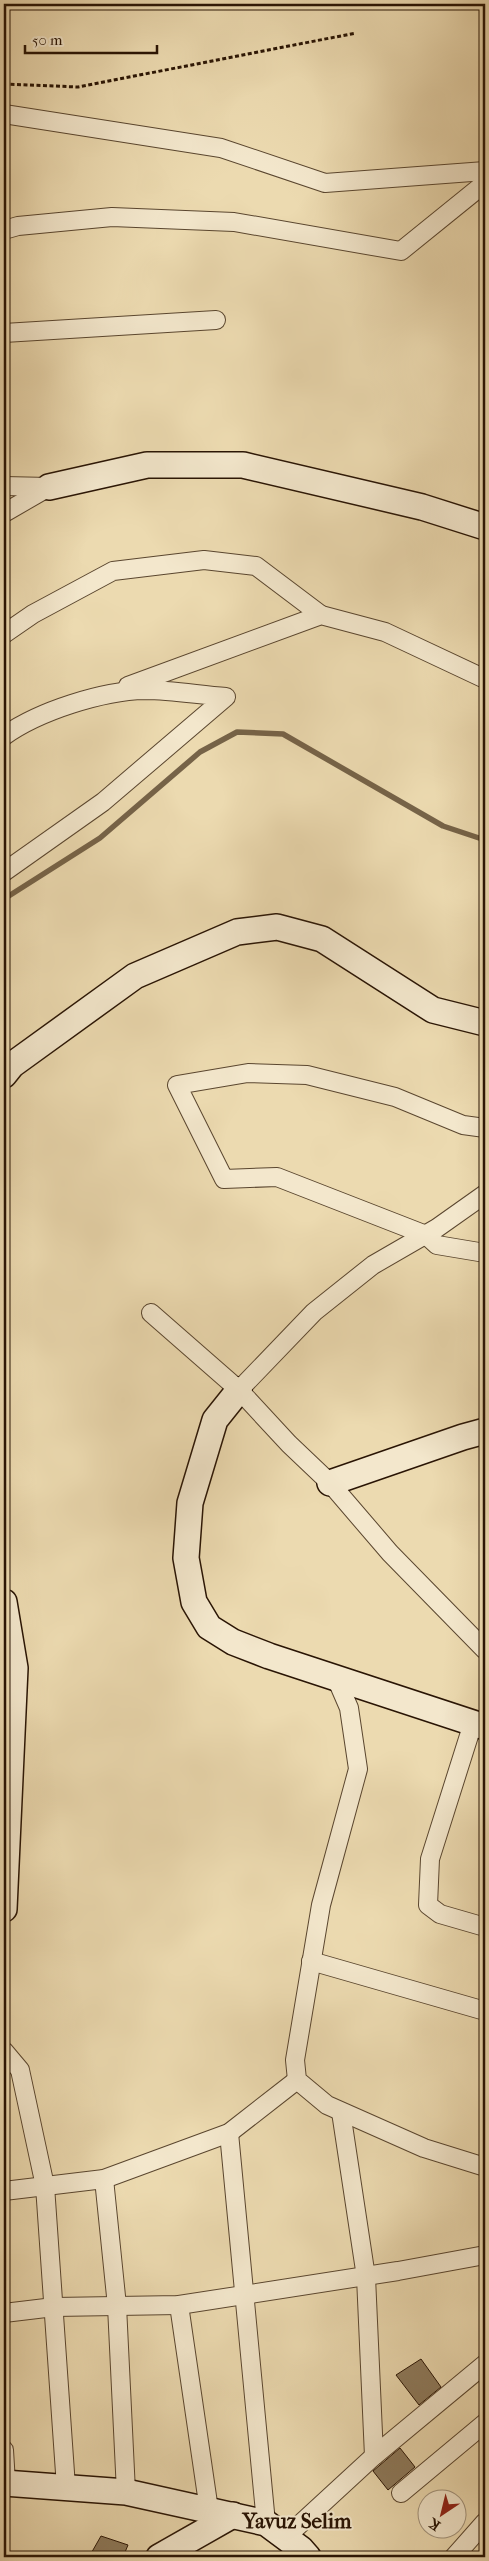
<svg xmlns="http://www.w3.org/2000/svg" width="489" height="2561" font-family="'IM FELL French Canon',serif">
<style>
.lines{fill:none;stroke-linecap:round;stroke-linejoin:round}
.stream{stroke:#766348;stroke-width:5.5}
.building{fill:#8e7b5d;stroke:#291404}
.street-casing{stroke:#5a462f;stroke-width:20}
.secondary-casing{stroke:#291404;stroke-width:28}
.path{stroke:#291404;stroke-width:3;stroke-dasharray:4 2.5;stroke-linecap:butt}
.street{stroke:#f3e7cc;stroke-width:18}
.secondary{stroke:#f3e7cc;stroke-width:25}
.labels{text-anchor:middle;stroke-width:4;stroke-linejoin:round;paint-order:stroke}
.district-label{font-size:21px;font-weight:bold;fill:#291404;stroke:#f3e7cc}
</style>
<rect width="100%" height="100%" fill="#ecdab0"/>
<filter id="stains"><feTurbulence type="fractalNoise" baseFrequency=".004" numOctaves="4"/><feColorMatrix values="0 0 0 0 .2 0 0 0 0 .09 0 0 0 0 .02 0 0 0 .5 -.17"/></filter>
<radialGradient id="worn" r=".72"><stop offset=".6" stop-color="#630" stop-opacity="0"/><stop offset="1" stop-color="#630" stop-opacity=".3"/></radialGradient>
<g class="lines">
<path class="stream" d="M 4,899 L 100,838 L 200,752 L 237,732 L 283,734 L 443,826 L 485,840"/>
</g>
<g class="building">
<path d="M 421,2359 L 441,2387 L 419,2405 L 396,2375 Z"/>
<path d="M 400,2448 L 415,2467 L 388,2490 L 373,2471 Z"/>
<path d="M 101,2536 L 128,2545 L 123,2557 L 89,2557 Z"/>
</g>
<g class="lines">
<g class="street-casing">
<g id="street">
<path d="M 4,114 L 221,148 L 325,183 L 485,171"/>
<path d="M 4,230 L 18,226 L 112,217 L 234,222 L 401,251 L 485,183"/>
<path d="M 4,333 L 216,320"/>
<path d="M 4,486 L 49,487"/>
<path d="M 4,513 L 49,487"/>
<path d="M 4,634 L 33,614 L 113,571 L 204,560 L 256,566 L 321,615"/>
<path d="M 128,686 L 321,615 L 385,632 L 485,679"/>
<path d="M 4,736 C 39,711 102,691 145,690 C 172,690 199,695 226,697 L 103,802 L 4,872"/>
<path d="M 485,1128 L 463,1125 L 395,1097 L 307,1075 L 248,1073 L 177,1085 L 224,1179 L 277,1177 L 426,1235 L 437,1245 L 485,1253"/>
<path d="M 151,1313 L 239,1390 L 289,1444 L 330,1483 L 390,1553 L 485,1650"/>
<path d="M 239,1390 L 314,1312 L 373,1265 L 437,1228 L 485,1194"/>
<path d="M 336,1678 L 349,1708 L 358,1769 L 321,1905 L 295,2060 L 297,2080 L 327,2105 L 424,2148 L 485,2167"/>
<path d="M 473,1723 L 430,1859 L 428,1905 L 440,1914 L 485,1927"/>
<path d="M 311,1961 L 485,2011"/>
<path d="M 4,2051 L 20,2070 L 45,2186 L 66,2487"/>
<path d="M 341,2112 L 366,2277 L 374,2456"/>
<path d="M 229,2133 L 266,2523"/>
<path d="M 104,2179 L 117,2306 L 126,2492"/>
<path d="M 4,2191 L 104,2179 L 229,2133 L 297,2080"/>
<path d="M 179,2305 L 209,2510"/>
<path d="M 4,2313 L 54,2307 L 179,2305 L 398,2271 L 485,2255"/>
<path d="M 4,2450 L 6,2483"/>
<path d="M 401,2493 L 485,2423"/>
<path d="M 286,2537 L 374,2456 L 485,2364"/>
<path d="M 454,2557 L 485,2522"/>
</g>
</g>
<g class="secondary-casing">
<g id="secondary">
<path d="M 49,487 L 147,465 L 243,465 L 422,507 L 485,527"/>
<path d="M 4,1075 L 12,1065 L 135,976 L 237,932 L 277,927 L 322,939 L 433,1010 L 485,1023"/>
<path d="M 239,1390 L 215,1420 L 190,1503 L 186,1558 L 194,1602 L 209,1627 L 233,1642 L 269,1656 L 485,1727"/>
<path d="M 330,1483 L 463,1437 L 485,1431"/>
<path d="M 4,1602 L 15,1668 L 4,1909"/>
<path d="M 4,2483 L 126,2492 L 266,2523 L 301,2549 L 308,2557"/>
<path d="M 159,2557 L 233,2515"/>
</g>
</g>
<path class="path" d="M 4,84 L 78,87 L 356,33"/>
<use href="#street" class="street"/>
<use href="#secondary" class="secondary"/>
</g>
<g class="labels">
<g class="district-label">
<text x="297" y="2528">Yavuz Selim</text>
</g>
</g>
<rect width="489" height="2561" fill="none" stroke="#ecdab0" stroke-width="20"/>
<rect x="5" y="5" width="479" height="2551" fill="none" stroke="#291404" stroke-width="2.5"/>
<rect x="10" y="10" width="469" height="2541" fill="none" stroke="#291404"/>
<g transform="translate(442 2514) rotate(215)"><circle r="24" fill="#f3e7cc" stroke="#a2937c"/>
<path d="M0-4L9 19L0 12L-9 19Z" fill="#8f2418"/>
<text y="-8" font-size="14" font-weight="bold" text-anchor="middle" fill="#291404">K</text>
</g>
<path d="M25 45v8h132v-8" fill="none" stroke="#291404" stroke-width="2.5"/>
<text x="32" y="45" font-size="15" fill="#291404" stroke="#f3e7cc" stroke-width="4" paint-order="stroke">50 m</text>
<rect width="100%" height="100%" filter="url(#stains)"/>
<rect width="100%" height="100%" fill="url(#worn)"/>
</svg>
